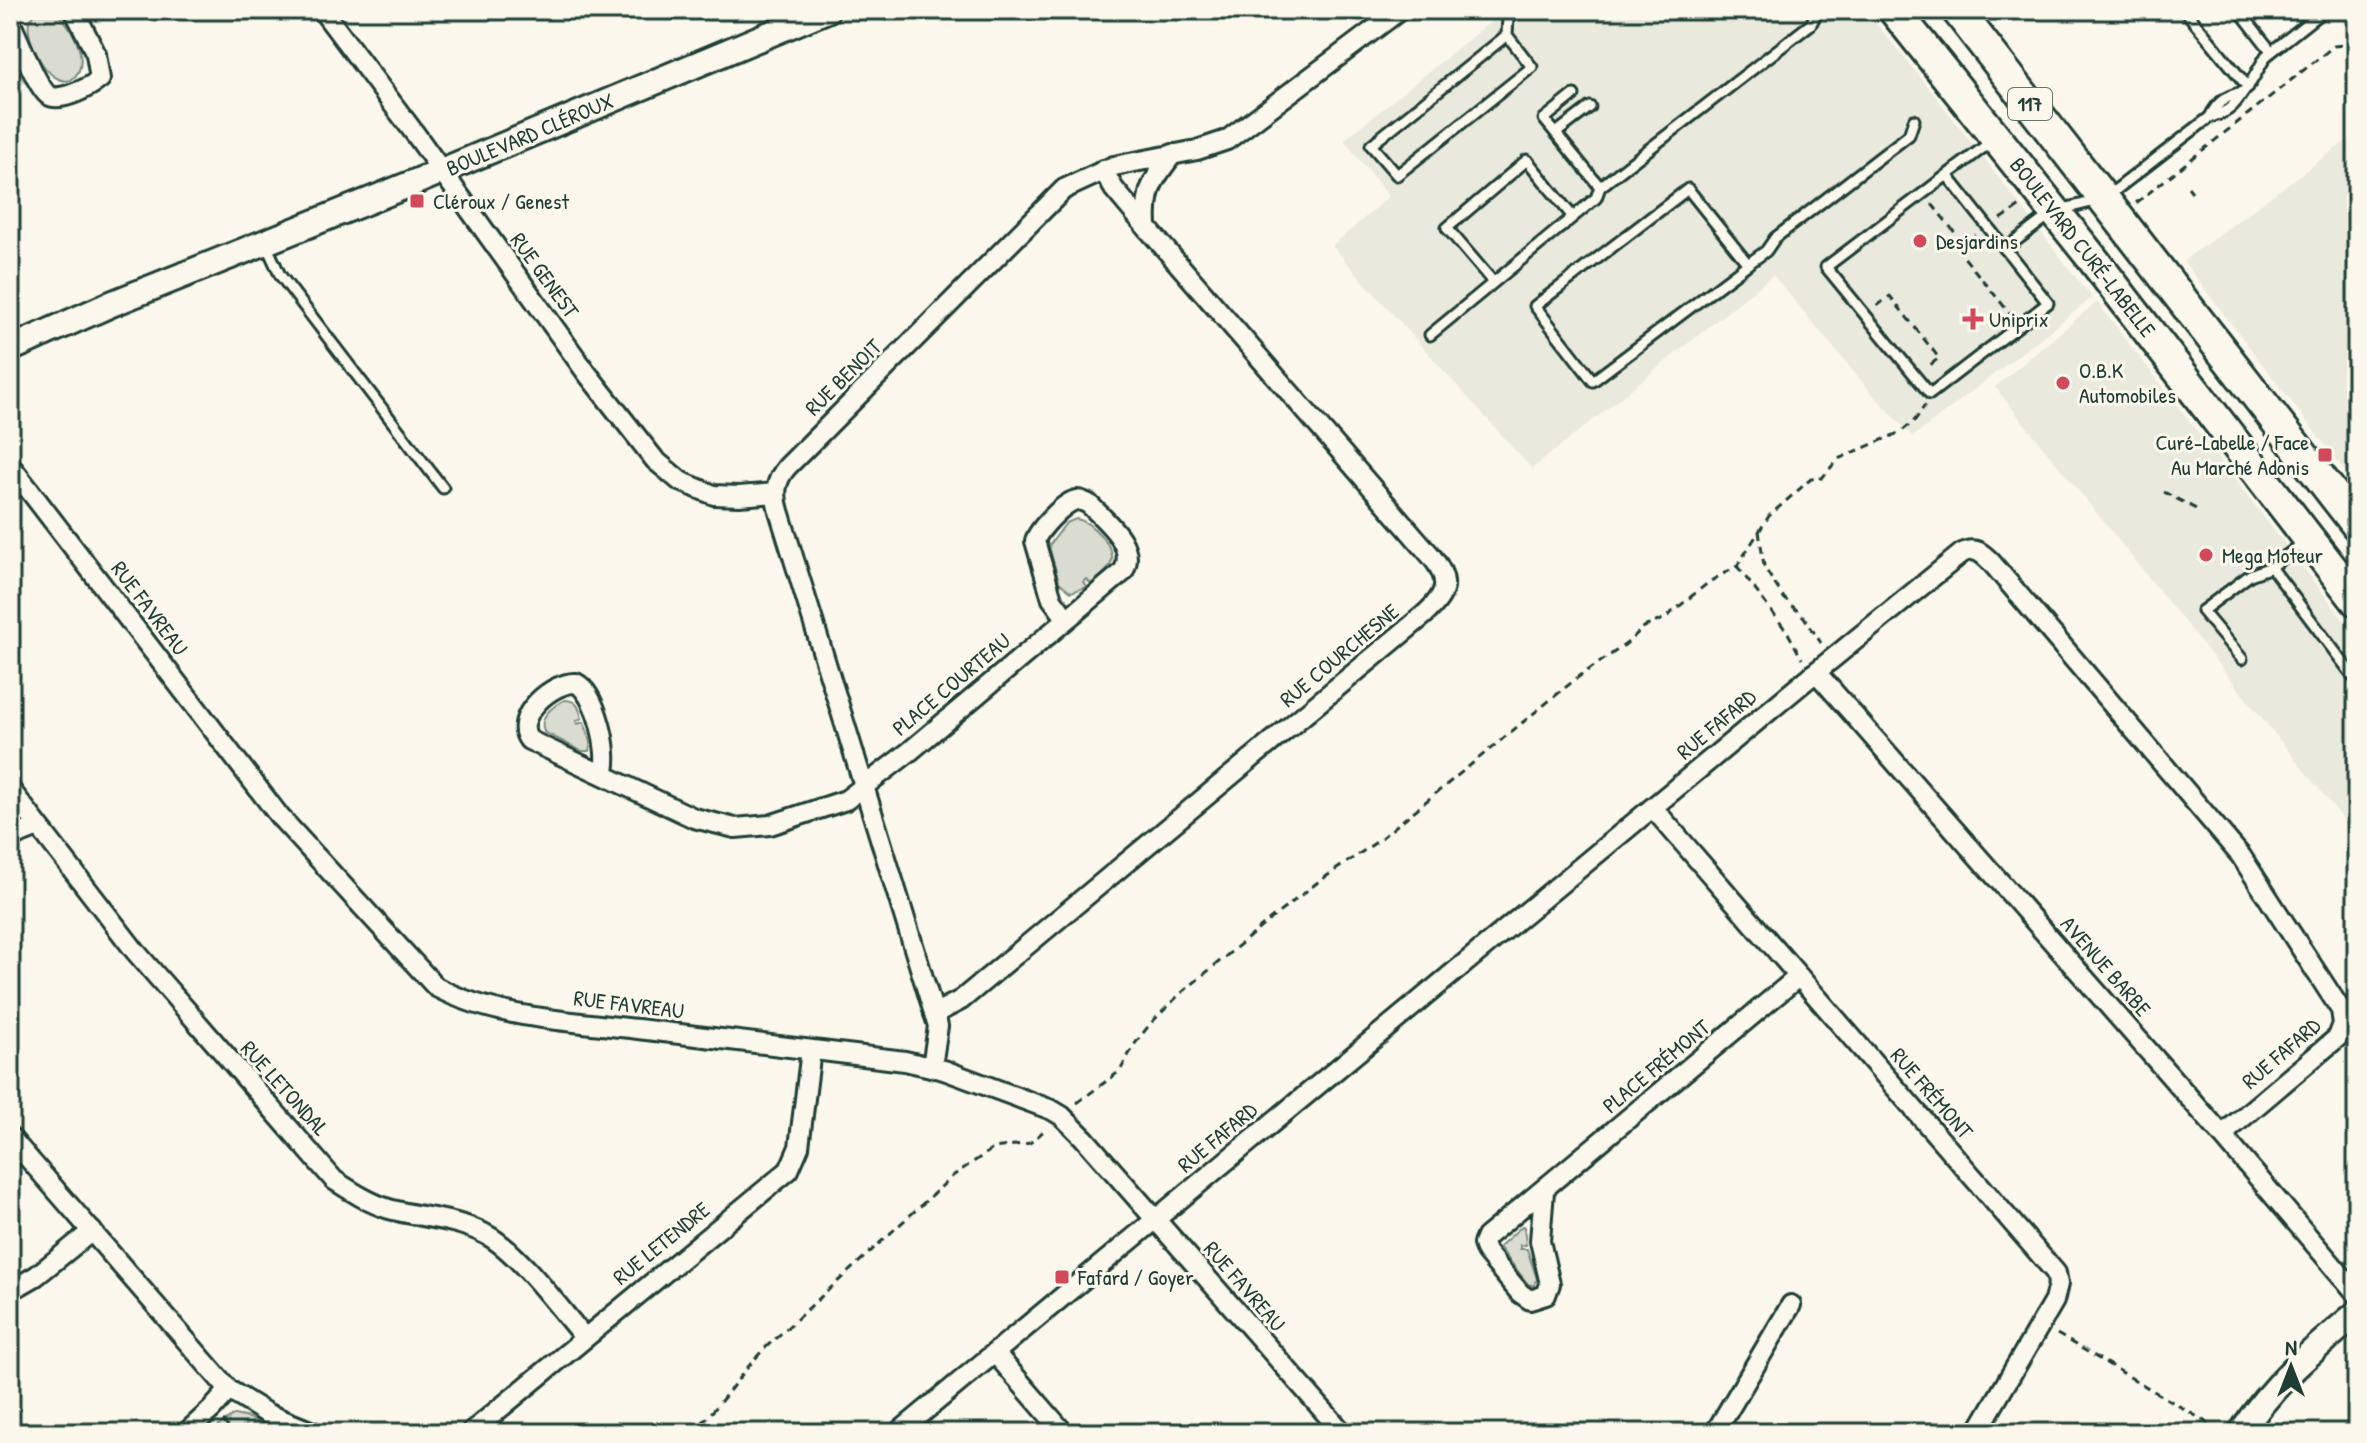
<svg xmlns="http://www.w3.org/2000/svg" width="2367" height="1443" font-family="'Patrick Hand',sans-serif">
<style>
.built{fill:#eae9de}
.green{fill:#dbdcd1;stroke:#7d8c82;stroke-width:2}
.lines{fill:none;stroke-linecap:round;stroke-linejoin:round}
.service-casing{stroke:#1f3d34;stroke-width:15}
.minor-casing{stroke:#1f3d34;stroke-width:24}
.tertiary-casing{stroke:#1f3d34;stroke-width:30}
.primary-casing{stroke:#1f3d34;stroke-width:36}
.path{stroke:#1f3d34;stroke-width:3;stroke-dasharray:8 6;stroke-linecap:butt}
.service{stroke:#fbf7ec;stroke-width:9}
.minor{stroke:#fbf7ec;stroke-width:18}
.tertiary{stroke:#fbf7ec;stroke-width:24}
.primary{stroke:#fbf7ec;stroke-width:30}
.poi-dot{fill:#d1495b;stroke:#fbf7ec;stroke-width:3}
.labels{text-anchor:middle;stroke-width:6;stroke-linejoin:round;paint-order:stroke}
.shield{fill:#fbf7ec;stroke:#61756b;stroke-width:2}
.shield-label{font-size:20px;font-weight:bold;fill:#1f3d34}
.street-label{font-size:22px;fill:#1f3d34;stroke:#fbf7ec}
.poi-label{font-size:22px;fill:#1f3d34;stroke:#fbf7ec;text-anchor:start}
</style>
<rect width="100%" height="100%" fill="#fbf7ec"/>
<filter id="ink" filterUnits="userSpaceOnUse"><feTurbulence type="fractalNoise" baseFrequency=".0125" numOctaves="2"/><feDisplacementMap in="SourceGraphic" scale="16" xChannelSelector="R" yChannelSelector="G"/><feConvolveMatrix kernelMatrix="1 2 1 2 8 2 1 2 1" color-interpolation-filters="sRGB"/></filter>
<g filter="url(#ink)">
<g class="built">
<path d="M 1505,10 L 1865,10 L 1926,84 L 2092,298 L 1913,437 L 1869,390 L 1773,275 L 1532,469 L 1332,246 L 1389,197 L 1344,140 Z"/>
<path d="M 2357,133 L 2357,487 L 2183,261 Z"/>
<path d="M 2097,302 L 2357,637 L 2357,836 L 1995,387 Z"/>
</g>
<g class="green">
<path d="M 39,10 L 54,10 L 58,13 C 73,29 93,64 71,80 C 48,87 25,40 29,21 Z"/>
<path d="M 1076,519 C 1090,521 1114,545 1112,560 C 1110,570 1099,577 1091,584 L 1086,579 L 1083,582 L 1087,587 L 1071,592 L 1059,582 L 1049,546 L 1066,523 Z"/>
<path d="M 564,700 C 577,700 579,707 582,718 L 576,721 L 577,724 L 584,722 L 591,742 L 589,751 L 581,751 L 544,732 C 538,717 552,707 564,700 Z"/>
<path d="M 1522,1226 L 1524,1227 L 1526,1245 L 1520,1245 L 1520,1249 L 1527,1249 L 1537,1279 L 1534,1286 L 1528,1284 L 1499,1247 Z"/>
<path d="M 234,1415 L 249,1418 L 278,1433 L 209,1433 Z"/>
</g>
<g class="lines">
<g class="service-casing">
<g id="service">
<path d="M 2239,10 L 2271,51"/>
<path d="M 2187,13 L 2248,87"/>
<path d="M 1507,35 L 1371,145 L 1397,175 L 1532,67 L 1507,35 L 1508,18 L 1518,10"/>
<path d="M 2243,92 L 2251,82 L 2266,56 L 2324,10"/>
<path d="M 1574,95 L 1544,119 L 1600,187"/>
<path d="M 1556,133 L 1590,107"/>
<path d="M 1947,175 L 2048,303 L 1930,394 L 1826,267 L 1992,141"/>
<path d="M 265,242 L 280,275 L 443,488"/>
<path d="M 2005,249 L 2055,211 L 2104,199 L 2210,117 C 2227,113 2234,107 2243,92 C 2226,96 2217,102 2210,117"/>
<path d="M 1748,264 L 1593,381 L 1535,306 L 1688,189 L 1748,264 L 1766,251 L 1775,238 L 1909,135 L 1914,120"/>
<path d="M 1493,282 L 1447,228 L 1527,160 L 1572,216"/>
<path d="M 1430,335 L 1596,198 L 1600,187 L 1811,24 L 1818,10"/>
<path d="M 2271,567 L 2357,681"/>
<path d="M 2242,659 L 2202,611 L 2250,575 L 2271,567 L 2306,541"/>
<path d="M 2355,837 L 2357,839"/>
</g>
</g>
<g class="minor-casing">
<g id="minor">
<path d="M 322,10 L 416,135 L 586,372 L 655,460 L 680,481 L 714,495 L 739,496 L 776,493"/>
<path d="M 10,21 C 17,36 37,87 48,95 C 60,103 90,87 100,79 L 96,54 L 74,10"/>
<path d="M 1147,228 C 1145,191 1151,182 1173,154"/>
<path d="M 10,465 L 280,817 L 436,987 C 496,1019 571,1021 638,1029 C 727,1040 816,1051 905,1061 L 944,1070 L 1052,1110 L 1062,1116 L 1084,1138 L 1343,1433"/>
<path d="M 1816,672 L 2222,1135 L 2357,1294"/>
<path d="M 603,774 C 611,753 596,693 576,683 C 554,681 511,717 529,740 L 694,818 L 735,828 L 770,825 L 846,800 L 909,752 L 1123,572 C 1138,546 1106,522 1089,504 C 1084,502 1082,500 1077,500 C 1065,501 1038,530 1035,541 L 1052,599 L 1066,618"/>
<path d="M 10,789 L 135,951 L 334,1180 C 351,1191 369,1203 389,1209 C 421,1218 455,1218 485,1234 C 517,1250 559,1308 584,1337"/>
<path d="M 1653,808 L 2056,1273 L 2058,1284 L 2054,1301 L 1977,1433"/>
<path d="M 10,838 L 38,827"/>
<path d="M 934,1014 L 961,1000 L 1424,615 C 1446,595 1452,582 1432,557 L 1135,214 L 1114,189 L 1103,170"/>
<path d="M 932,1067 L 938,1026 L 779,511 C 774,494 775,481 787,467 L 1064,189 L 1114,166 L 1197,150 L 1227,140 L 1400,10"/>
<path d="M 10,1137 L 229,1390 L 268,1414 L 315,1433"/>
<path d="M 1544,1191 L 1540,1241 L 1550,1284 L 1546,1295 L 1530,1300 L 1520,1293 L 1486,1252 L 1483,1244 L 1486,1237 L 1798,977"/>
<path d="M 10,1291 L 36,1276 L 92,1231"/>
<path d="M 995,1353 L 1064,1433"/>
<path d="M 186,1433 L 212,1409 L 229,1390"/>
<path d="M 470,1433 L 789,1170 L 799,1147 L 811,1050"/>
<path d="M 898,1433 L 1816,672 L 1962,553 C 1975,546 1982,553 1991,562 L 2241,856 L 2341,1010 L 2343,1024 L 2338,1037 L 2222,1135"/>
<path d="M 1715,1433 L 1791,1305"/>
</g>
</g>
<g class="tertiary-casing">
<g id="tertiary">
<path d="M 10,349 L 111,304 L 418,181 L 827,10"/>
<path d="M 2241,1433 C 2271,1385 2314,1349 2357,1313"/>
</g>
</g>
<g class="primary-casing">
<g id="primary">
<path d="M 1894,10 L 2092,258 L 2357,601"/>
<path d="M 1957,10 L 2357,525"/>
</g>
</g>
<g class="path">
<path d="M 2188,187 L 2192,192"/>
<path d="M 2136,203 L 2334,46 L 2357,44"/>
<path d="M 1932,204 L 1964,244 L 1958,250 L 2012,316"/>
<path d="M 2001,219 L 2022,205"/>
<path d="M 1964,244 L 1976,235"/>
<path d="M 1877,306 L 1890,296 L 1939,358 L 1926,368"/>
<path d="M 2164,492 L 2198,510"/>
<path d="M 1759,531 L 1764,566 L 1769,575 L 1784,598 L 1804,617 L 1821,643"/>
<path d="M 1737,566 L 1788,633 L 1802,659"/>
<path d="M 1077,1103 L 1120,1071 L 1134,1045 L 1150,1024 L 1179,995 L 1272,918 L 1318,882 L 1375,843 L 1577,678 L 1626,644 L 1644,627 L 1665,618 L 1709,582 L 1737,566 L 1769,516 L 1811,479 L 1822,478 L 1838,459 L 1901,432 L 1916,419 L 1925,405"/>
<path d="M 2057,1334 L 2218,1429"/>
<path d="M 223,1421 L 233,1433"/>
<path d="M 242,1433 L 249,1421"/>
<path d="M 692,1433 C 719,1408 738,1376 764,1349 L 954,1175 L 994,1148 L 1030,1143 L 1047,1128"/>
</g>
<use href="#service" class="service"/>
<use href="#minor" class="minor"/>
<use href="#tertiary" class="tertiary"/>
<use href="#primary" class="primary"/>
</g>
</g>
<g class="poi-dot">
<rect x="409" y="193" width="16" height="16" rx="4"/>
<circle cx="1920" cy="241" r="8"/>
<path d="M1969 307h8v8h8v8h-8v8h-8v-8h-8v-8h8z"/>
<circle cx="2063" cy="383" r="8"/>
<rect x="2317" y="447" width="16" height="16" rx="4"/>
<circle cx="2206" cy="555" r="8"/>
<rect x="1054" y="1269" width="16" height="16" rx="4"/>
</g>
<g class="labels">
<rect class="shield" x="2008" y="88" width="44" height="32" rx="6"/>
<g class="shield-label">
<text x="2030" y="111">117</text>
</g>
<g class="street-label">
<text transform="translate(530 134) rotate(-23)" y="8">BOULEVARD CLÉROUX</text>
<text transform="translate(2083 247) rotate(52)" y="8">BOULEVARD CURÉ-LABELLE</text>
<text transform="translate(545 275) rotate(54)" y="8">RUE GENEST</text>
<text transform="translate(843 377) rotate(-45)" y="8">RUE BENOIT</text>
<text transform="translate(150 608) rotate(53)" y="8">RUE FAVREAU</text>
<text transform="translate(1339 655) rotate(-40)" y="8">RUE COURCHESNE</text>
<text transform="translate(951 684) rotate(-40)" y="8">PLACE COURTEAU</text>
<text transform="translate(1716 724) rotate(-40)" y="8">RUE FAFARD</text>
<text transform="translate(2106 966) rotate(49)" y="8">AVENUE BARBE</text>
<text transform="translate(629 1004) rotate(7)" y="8">RUE FAVREAU</text>
<text transform="translate(2281 1053) rotate(-41)" y="8">RUE FAFARD</text>
<text transform="translate(1656 1066) rotate(-40)" y="8">PLACE FRÉMONT</text>
<text transform="translate(285 1088) rotate(48)" y="8">RUE LETONDAL</text>
<text transform="translate(1932 1093) rotate(49)" y="8">RUE FRÉMONT</text>
<text transform="translate(1217 1137) rotate(-40)" y="8">RUE FAFARD</text>
<text transform="translate(661 1243) rotate(-39)" y="8">RUE LETENDRE</text>
<text transform="translate(1245 1286) rotate(49)" y="8">RUE FAVREAU</text>
</g>
<g class="poi-label">
<text x="433" y="209">Cléroux / Genest</text>
<text x="1936" y="249">Desjardins</text>
<text x="1989" y="327">Uniprix</text>
<text x="2079" y="378">O.B.K<tspan x="2079" dy="25">Automobiles</tspan></text>
<text x="2309" y="450" text-anchor="end">Curé-Labelle / Face<tspan x="2309" dy="25">Au Marché Adonis</tspan></text>
<text x="2222" y="563">Mega Moteur</text>
<text x="1078" y="1285">Fafard / Goyer</text>
</g>
</g>
<rect width="2367" height="1443" fill="none" stroke="#fbf7ec" stroke-width="40"/>
<rect x="20" y="20" width="2327" height="1403" fill="none" stroke="#1f3d34" stroke-width="3" filter="url(#ink)"/>
<g transform="translate(2291 1367)" stroke="#fbf7ec" stroke-width="6" paint-order="stroke">
<path d="M0-6L14 30L0 20L-14 30Z" fill="#1f3d34"/>
<text y="-12" font-size="22" font-weight="bold" text-anchor="middle" fill="#1f3d34">N</text>
</g>
</svg>
